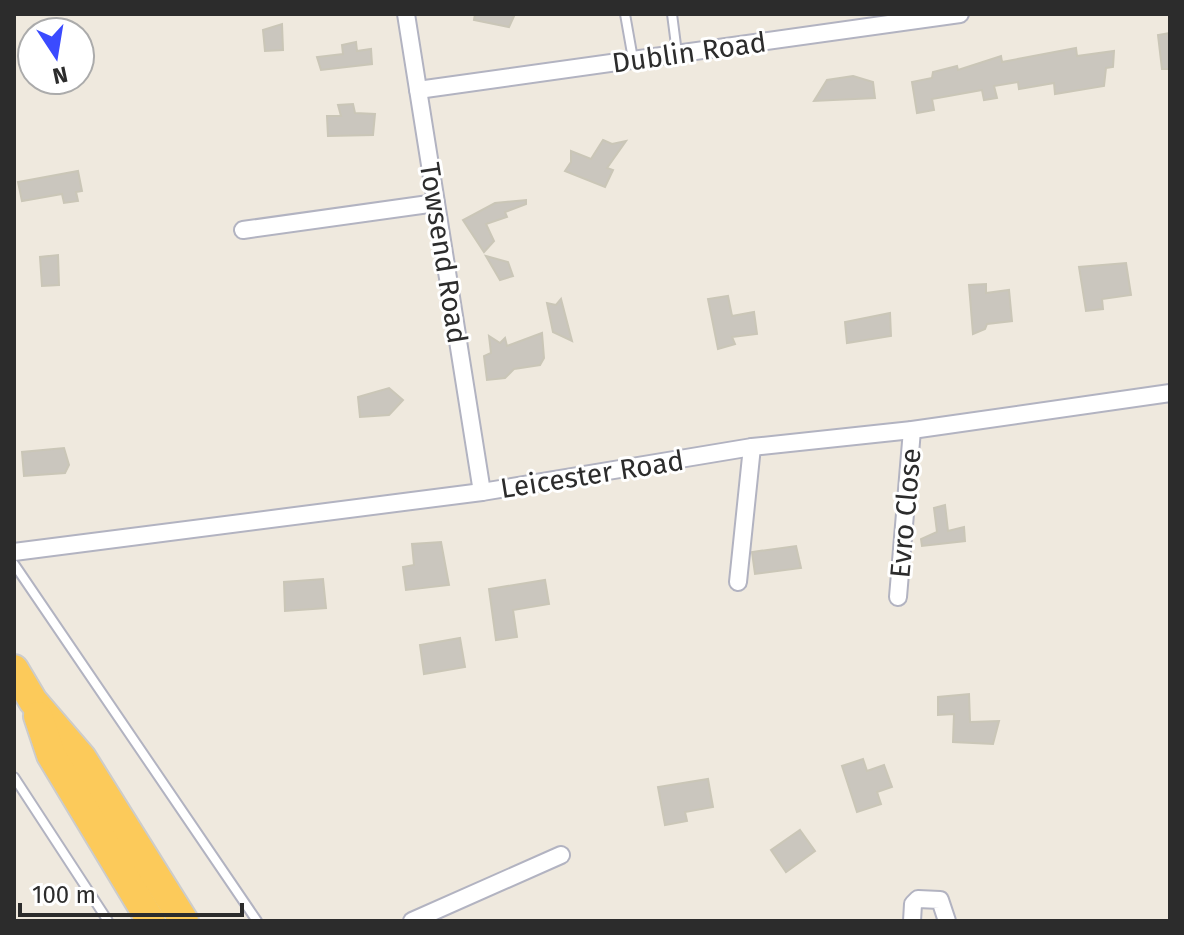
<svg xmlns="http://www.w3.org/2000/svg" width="1184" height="935" font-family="'Fira Sans',sans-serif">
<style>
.building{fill:#cac6be;stroke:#cac6b7;stroke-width:2}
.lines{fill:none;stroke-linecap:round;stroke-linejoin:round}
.service-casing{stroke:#b2b3c1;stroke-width:12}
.minor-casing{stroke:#b2b3c1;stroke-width:20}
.trunk-casing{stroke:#ccc;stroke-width:32}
.service{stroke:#fff;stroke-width:8}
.minor{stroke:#fff;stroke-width:16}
.trunk{stroke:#fcca5a;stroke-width:28}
.labels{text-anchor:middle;stroke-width:6;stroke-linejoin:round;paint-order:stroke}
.street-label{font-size:28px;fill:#2c2c2c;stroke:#fff}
</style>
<rect width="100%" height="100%" fill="#efe9de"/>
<g class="building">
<path d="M 475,14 L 515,14 L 509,27 L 474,20 Z"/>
<path d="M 282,24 L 283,50 L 265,51 L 263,30 Z"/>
<path d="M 1170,33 L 1170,69 L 1162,69 L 1158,35 Z"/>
<path d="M 356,42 L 357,51 L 371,49 L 372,64 L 321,70 L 317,57 L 343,54 L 342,45 Z"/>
<path d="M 1076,48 L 1077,56 L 1114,51 L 1113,67 L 1106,68 L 1104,86 L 1055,94 L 1054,83 L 1019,89 L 1018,82 L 994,86 L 997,98 L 984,100 L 982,90 L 932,99 L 934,110 L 917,113 L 912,82 L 932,78 L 933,72 L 957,66 L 958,70 L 1001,56 L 1002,62 Z"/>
<path d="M 853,76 L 873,82 L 875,98 L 814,101 L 827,80 Z"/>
<path d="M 353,104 L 355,113 L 375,114 L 373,135 L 328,136 L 327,116 L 341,116 L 338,105 Z"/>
<path d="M 603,140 L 612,144 L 626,141 L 607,168 L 613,170 L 605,187 L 565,171 L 571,162 L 571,151 L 591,159 Z"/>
<path d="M 78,171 L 82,191 L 76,192 L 78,201 L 64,203 L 62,194 L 22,201 L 18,182 Z"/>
<path d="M 526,200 L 526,204 L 505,212 L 507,217 L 486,224 L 494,241 L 484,252 L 463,220 L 495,203 Z"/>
<path d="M 58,255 L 59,285 L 42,286 L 40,257 Z"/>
<path d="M 486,256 L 508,262 L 513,276 L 500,280 Z"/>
<path d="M 1126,263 L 1131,295 L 1102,299 L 1103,309 L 1086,311 L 1079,267 Z"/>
<path d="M 986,284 L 986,293 L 1009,290 L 1012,321 L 987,324 L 985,329 L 973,334 L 969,285 Z"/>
<path d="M 728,296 L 732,316 L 754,312 L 757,334 L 732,337 L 735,344 L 718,349 L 708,299 Z"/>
<path d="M 561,299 L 572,341 L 553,332 L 547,303 L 556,305 Z"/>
<path d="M 890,313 L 891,336 L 847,343 L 845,322 Z"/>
<path d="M 542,333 L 544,358 L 540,365 L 514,369 L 505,378 L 487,380 L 484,356 L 491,353 L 489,336 L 500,343 L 505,338 L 507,346 Z"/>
<path d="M 389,388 L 403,400 L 389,415 L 360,417 L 358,397 Z"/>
<path d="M 64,448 L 69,465 L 65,473 L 24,476 L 22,452 Z"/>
<path d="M 945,505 L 948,531 L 964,527 L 965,541 L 922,546 L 921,539 L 937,532 L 934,508 Z"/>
<path d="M 441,542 L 449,585 L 406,590 L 403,567 L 414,565 L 412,544 Z"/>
<path d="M 796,546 L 801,568 L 755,574 L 752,552 Z"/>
<path d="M 323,579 L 326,608 L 285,611 L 284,582 Z"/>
<path d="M 545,580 L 549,604 L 513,610 L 517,637 L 496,640 L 489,589 Z"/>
<path d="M 460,638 L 465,667 L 424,674 L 420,645 Z"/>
<path d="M 969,694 L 970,722 L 999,721 L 993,744 L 953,742 L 954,714 L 938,715 L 938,697 Z"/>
<path d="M 863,759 L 867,771 L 884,765 L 892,787 L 877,792 L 881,804 L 857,812 L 842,766 Z"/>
<path d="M 708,779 L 713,807 L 685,812 L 687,821 L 665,825 L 658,787 Z"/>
<path d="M 800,830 L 815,851 L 786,872 L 771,850 Z"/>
</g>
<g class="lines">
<g class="service-casing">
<g id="service">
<path d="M 625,14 L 633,59"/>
<path d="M 672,14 L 677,53"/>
<path d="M 14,564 L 257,921"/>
<path d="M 14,777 L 108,921"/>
</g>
</g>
<g class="minor-casing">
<g id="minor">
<path d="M 406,14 L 482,492"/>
<path d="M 418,90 L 960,14"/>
<path d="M 243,230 L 436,203"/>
<path d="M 14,552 L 482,492 L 752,447 L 912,430 L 1170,393"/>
<path d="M 738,582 L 752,447"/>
<path d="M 898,597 L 912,430"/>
<path d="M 412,921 L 561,855"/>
<path d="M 912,921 L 913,904 L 918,899 L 940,900 L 947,921"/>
</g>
</g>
<g class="trunk-casing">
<g id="trunk">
<path d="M 14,669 L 33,701 L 82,758 L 184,921"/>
<path d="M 38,716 L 51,755 L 151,921"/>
</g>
</g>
<use href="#service" class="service"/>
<use href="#minor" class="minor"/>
<use href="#trunk" class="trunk"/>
</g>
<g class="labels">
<g class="street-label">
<text transform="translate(689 52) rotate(-8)" y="10">Dublin Road</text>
<text transform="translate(444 253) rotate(81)" y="10">Towsend Road</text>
<text transform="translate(592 474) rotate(-9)" y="10">Leicester Road</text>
<text transform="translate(905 513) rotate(-85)" y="10">Evro Close</text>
</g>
</g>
<rect width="1184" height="935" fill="none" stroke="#2c2c2c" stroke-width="32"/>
<g transform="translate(56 56) rotate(168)"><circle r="38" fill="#ffffff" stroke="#ababab" stroke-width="2"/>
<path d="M0-6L14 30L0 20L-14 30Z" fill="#3b4bff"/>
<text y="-12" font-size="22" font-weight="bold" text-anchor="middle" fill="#2c2c2c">N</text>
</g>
<path d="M20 903v12h222v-12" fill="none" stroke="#2c2c2c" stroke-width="4"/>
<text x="32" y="903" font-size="24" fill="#2c2c2c" stroke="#ffffff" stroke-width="6" paint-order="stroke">100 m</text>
</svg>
